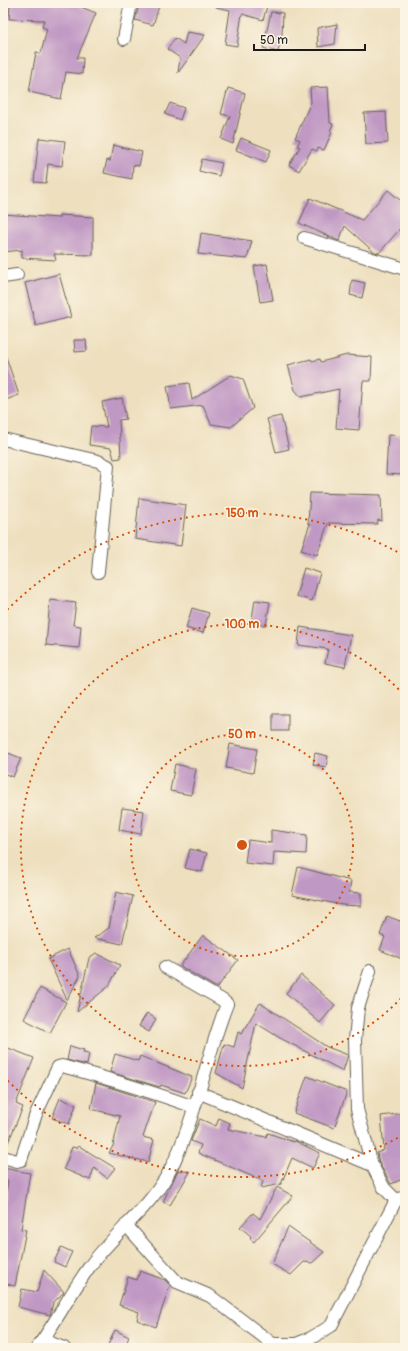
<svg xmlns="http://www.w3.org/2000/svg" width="408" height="1351" font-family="Pangolin,sans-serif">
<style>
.building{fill:#c098c4}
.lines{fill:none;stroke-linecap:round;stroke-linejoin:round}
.minor-casing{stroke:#666155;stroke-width:14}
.minor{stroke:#fff;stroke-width:12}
.ring{fill:none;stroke:#d4530e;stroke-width:2;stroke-dasharray:2 4}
.centre{fill:#d4530e;stroke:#fcf5e5;stroke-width:2}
.ring-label{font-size:12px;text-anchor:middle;font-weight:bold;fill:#d4530e;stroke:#fcf5e5;stroke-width:3;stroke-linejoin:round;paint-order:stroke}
</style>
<rect width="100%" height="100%" fill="#fcf5e5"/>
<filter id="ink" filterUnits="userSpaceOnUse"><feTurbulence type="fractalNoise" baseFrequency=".025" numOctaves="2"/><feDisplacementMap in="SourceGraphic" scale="8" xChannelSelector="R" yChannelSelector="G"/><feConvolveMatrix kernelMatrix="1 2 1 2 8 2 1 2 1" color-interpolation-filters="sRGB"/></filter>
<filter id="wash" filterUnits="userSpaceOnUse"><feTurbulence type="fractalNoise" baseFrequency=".012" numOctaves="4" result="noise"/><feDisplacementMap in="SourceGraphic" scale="16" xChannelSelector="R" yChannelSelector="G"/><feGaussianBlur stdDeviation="0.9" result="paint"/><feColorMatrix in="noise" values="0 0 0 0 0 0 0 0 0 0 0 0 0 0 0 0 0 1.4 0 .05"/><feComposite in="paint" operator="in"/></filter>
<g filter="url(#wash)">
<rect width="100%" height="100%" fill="#eee0bf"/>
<g id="blocks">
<g class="building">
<path d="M 10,3 L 71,3 L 96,13 L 77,58 L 83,58 L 82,74 L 66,72 L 61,99 L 29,92 L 36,52 L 41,53 L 47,29 L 42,27 L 44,20 L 9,19 Z"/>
<path d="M 140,3 L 160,3 L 153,25 L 135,20 Z"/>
<path d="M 216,3 L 268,3 L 263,20 L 242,14 L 237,46 L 225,44 L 230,10 L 216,7 Z"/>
<path d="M 271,12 L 283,13 L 282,34 L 278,52 L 263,48 Z"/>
<path d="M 337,24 L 335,44 L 318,47 L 317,28 Z"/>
<path d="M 187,32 L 205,35 L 178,73 L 180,58 L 167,49 L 175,38 L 184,44 Z"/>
<path d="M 328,87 L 330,123 L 333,124 L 330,131 L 332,132 L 324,150 L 318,148 L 317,151 L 312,149 L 299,171 L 289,165 L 300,147 L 297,146 L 300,140 L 295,138 L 311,102 L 310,88 Z"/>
<path d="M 228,88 L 245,93 L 233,144 L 221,139 L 230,116 L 221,114 Z"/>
<path d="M 170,103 L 184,108 L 180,120 L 165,114 Z"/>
<path d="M 386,112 L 388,143 L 366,144 L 364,113 Z"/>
<path d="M 39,138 L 65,141 L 62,166 L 48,164 L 46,183 L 34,182 Z"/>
<path d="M 241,138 L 271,150 L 266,162 L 236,150 Z"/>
<path d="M 113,145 L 142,152 L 139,166 L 133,165 L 132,179 L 104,173 L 107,160 L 110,161 Z"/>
<path d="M 202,159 L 222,163 L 219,176 L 199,171 Z"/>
<path d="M 388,190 L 405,204 L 405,223 L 379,253 L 374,252 L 345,226 L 339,241 L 299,223 L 310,198 L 362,220 Z"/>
<path d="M 3,214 L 59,218 L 59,215 L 93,217 L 93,255 L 54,254 L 56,260 L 22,258 L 22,250 L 3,252 Z"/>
<path d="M 201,233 L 252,241 L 247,259 L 198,254 Z"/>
<path d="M 267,264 L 273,300 L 260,302 L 254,266 Z"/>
<path d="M 59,274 L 71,317 L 36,326 L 25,283 Z"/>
<path d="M 352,280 L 365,283 L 362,298 L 350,295 Z"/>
<path d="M 74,340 L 86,340 L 87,351 L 75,352 Z"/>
<path d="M 3,354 L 5,354 L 19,395 L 3,401 Z"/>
<path d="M 347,355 L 372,357 L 371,381 L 363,381 L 359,430 L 336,428 L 339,389 L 301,397 L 295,390 L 288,365 L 311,359 L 312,361 L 320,359 L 321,362 Z"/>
<path d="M 231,375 L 243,379 L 253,408 L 231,427 L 211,424 L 203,405 L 171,409 L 167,386 L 189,383 L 192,400 Z"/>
<path d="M 122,398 L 126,419 L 119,420 L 121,458 L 114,459 L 111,448 L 89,445 L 91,426 L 107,427 L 102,402 Z"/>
<path d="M 281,416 L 289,449 L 276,452 L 267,419 Z"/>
<path d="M 388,435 L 405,436 L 405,475 L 386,474 Z"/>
<path d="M 310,493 L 381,495 L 382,521 L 378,520 L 377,524 L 328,523 L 317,555 L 301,550 L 310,524 L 308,524 Z"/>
<path d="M 139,498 L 186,505 L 181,546 L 135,539 Z"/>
<path d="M 304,568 L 320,573 L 312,601 L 296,596 Z"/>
<path d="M 50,600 L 76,603 L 73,625 L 81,626 L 79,648 L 46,645 Z"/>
<path d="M 255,600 L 270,602 L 266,625 L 251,625 Z"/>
<path d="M 192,608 L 209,613 L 203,633 L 186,628 Z"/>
<path d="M 300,627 L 351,635 L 345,667 L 325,663 L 328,649 L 298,645 Z"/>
<rect x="273" y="714" width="15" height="17"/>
<path d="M 230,744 L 257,749 L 253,773 L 226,768 Z"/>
<path d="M 3,751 L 21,758 L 13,777 L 3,773 Z"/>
<path d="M 315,753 L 328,756 L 326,767 L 313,765 Z"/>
<path d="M 175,764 L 196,769 L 191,795 L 170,791 Z"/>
<path d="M 122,808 L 144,811 L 141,834 L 119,830 Z"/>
<path d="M 271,830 L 307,835 L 306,854 L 274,852 L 273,866 L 245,863 L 248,840 L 271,843 Z"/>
<path d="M 190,849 L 207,853 L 202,872 L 185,868 Z"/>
<path d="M 298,867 L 351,881 L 349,892 L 361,893 L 361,906 L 342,905 L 292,895 Z"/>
<path d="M 116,892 L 133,896 L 122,944 L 94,938 L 109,928 Z"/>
<path d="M 387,916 L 405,923 L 405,960 L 380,950 L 385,937 L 380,935 Z"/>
<path d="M 203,935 L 238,960 L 217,988 L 180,966 Z"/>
<path d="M 68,949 L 80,976 L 67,1000 L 48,959 Z"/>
<path d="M 96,953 L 120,965 L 109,986 L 77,1012 L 89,958 Z"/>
<path d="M 301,975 L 335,1005 L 320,1023 L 286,993 Z"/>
<path d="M 40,988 L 66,1002 L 50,1033 L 24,1019 Z"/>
<path d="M 260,1003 L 327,1047 L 348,1055 L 343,1071 L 280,1038 L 256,1023 L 242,1088 L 216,1073 L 224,1044 L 234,1047 L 238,1032 L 241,1034 Z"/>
<path d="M 147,1013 L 156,1019 L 149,1032 L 139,1026 Z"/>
<path d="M 3,1046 L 34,1058 L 16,1104 L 23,1107 L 5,1150 L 3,1150 Z"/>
<path d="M 70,1046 L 84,1050 L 83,1052 L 89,1053 L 87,1065 L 67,1060 Z"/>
<path d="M 115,1054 L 138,1061 L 140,1056 L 192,1077 L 185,1093 L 161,1085 L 160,1087 L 110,1072 Z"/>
<path d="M 307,1076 L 347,1092 L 334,1128 L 294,1113 Z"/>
<path d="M 96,1083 L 155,1102 L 143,1137 L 154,1140 L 148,1162 L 109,1153 L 113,1146 L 120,1116 L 91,1109 Z"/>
<path d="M 60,1098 L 76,1105 L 69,1124 L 52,1118 Z"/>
<path d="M 405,1113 L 405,1178 L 391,1184 L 379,1163 L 377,1153 L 384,1150 L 381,1116 Z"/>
<path d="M 219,1118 L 230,1123 L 228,1129 L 266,1137 L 268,1133 L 294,1142 L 295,1141 L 320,1153 L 313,1168 L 292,1158 L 281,1184 L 261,1188 L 263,1181 L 198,1153 L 201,1145 L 191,1141 L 200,1119 L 216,1126 Z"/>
<path d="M 79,1146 L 115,1168 L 107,1178 L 94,1168 L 90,1180 L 64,1169 L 72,1147 L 77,1148 Z"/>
<path d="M 3,1168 L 30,1173 L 21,1229 L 26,1230 L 15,1286 L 3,1283 L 3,1211 L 8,1181 L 3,1180 Z"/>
<path d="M 178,1170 L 190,1172 L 170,1205 L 163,1202 Z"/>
<path d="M 277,1187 L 293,1196 L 254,1242 L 250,1239 L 251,1236 L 240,1227 L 253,1213 L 260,1219 Z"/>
<path d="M 288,1227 L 324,1252 L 312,1263 L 304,1262 L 291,1275 L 272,1264 Z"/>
<path d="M 61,1247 L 72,1252 L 65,1267 L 54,1262 Z"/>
<path d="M 44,1270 L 64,1292 L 53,1303 L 50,1315 L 18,1307 L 22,1289 L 37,1292 Z"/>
<path d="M 140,1271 L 165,1280 L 170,1285 L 156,1327 L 137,1320 L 139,1312 L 119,1305 L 128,1277 L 137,1280 Z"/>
<path d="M 115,1330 L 129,1337 L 124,1348 L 115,1348 L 108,1345 Z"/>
</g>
</g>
</g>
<g filter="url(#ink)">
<use href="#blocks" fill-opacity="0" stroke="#666155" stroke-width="1"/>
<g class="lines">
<g class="minor-casing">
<g id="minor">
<path d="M 124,39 L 131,3"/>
<path d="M 304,238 L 405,269"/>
<path d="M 3,277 L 17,275"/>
<path d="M 3,439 L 98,461 L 108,466 L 98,572"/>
<path d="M 370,971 L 358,1008 L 355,1040 L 357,1109 L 372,1165 L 384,1188 L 396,1200 L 405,1197"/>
<path d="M 198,1092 L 372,1165"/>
<path d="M 3,1157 L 17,1161 L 21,1160 L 36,1114 L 58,1067 L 62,1066 C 106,1078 150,1091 194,1107"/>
<path d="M 126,1225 L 177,1282 L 210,1296 L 273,1344 L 296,1344 L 311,1338 L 331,1326 L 396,1200"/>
<path d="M 43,1340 L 64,1348"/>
<path d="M 37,1348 C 56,1322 71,1292 90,1266 C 114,1233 148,1210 168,1174 C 196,1121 205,1059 227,1004 L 222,1000 L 165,967"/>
</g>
</g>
<use href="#minor" class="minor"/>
</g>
</g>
<g class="ring">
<circle cx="242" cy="845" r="111"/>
<path d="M405 994A221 221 0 1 1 405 696"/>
<path d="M403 1135A332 332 0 0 1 3 1076M3 614A332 332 0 0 1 403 555"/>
</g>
<circle cx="242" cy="845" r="6" class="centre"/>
<g class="ring-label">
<text x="242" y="517">150 m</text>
<text x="242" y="628">100 m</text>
<text x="242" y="738">50 m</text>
</g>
<rect width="408" height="1351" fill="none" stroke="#fcf5e5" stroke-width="16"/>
<path d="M254 44v6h111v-6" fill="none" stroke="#1c1c1c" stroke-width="2"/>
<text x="260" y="44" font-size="12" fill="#1c1c1c" stroke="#fcf5e5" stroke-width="3" paint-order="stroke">50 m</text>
</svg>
